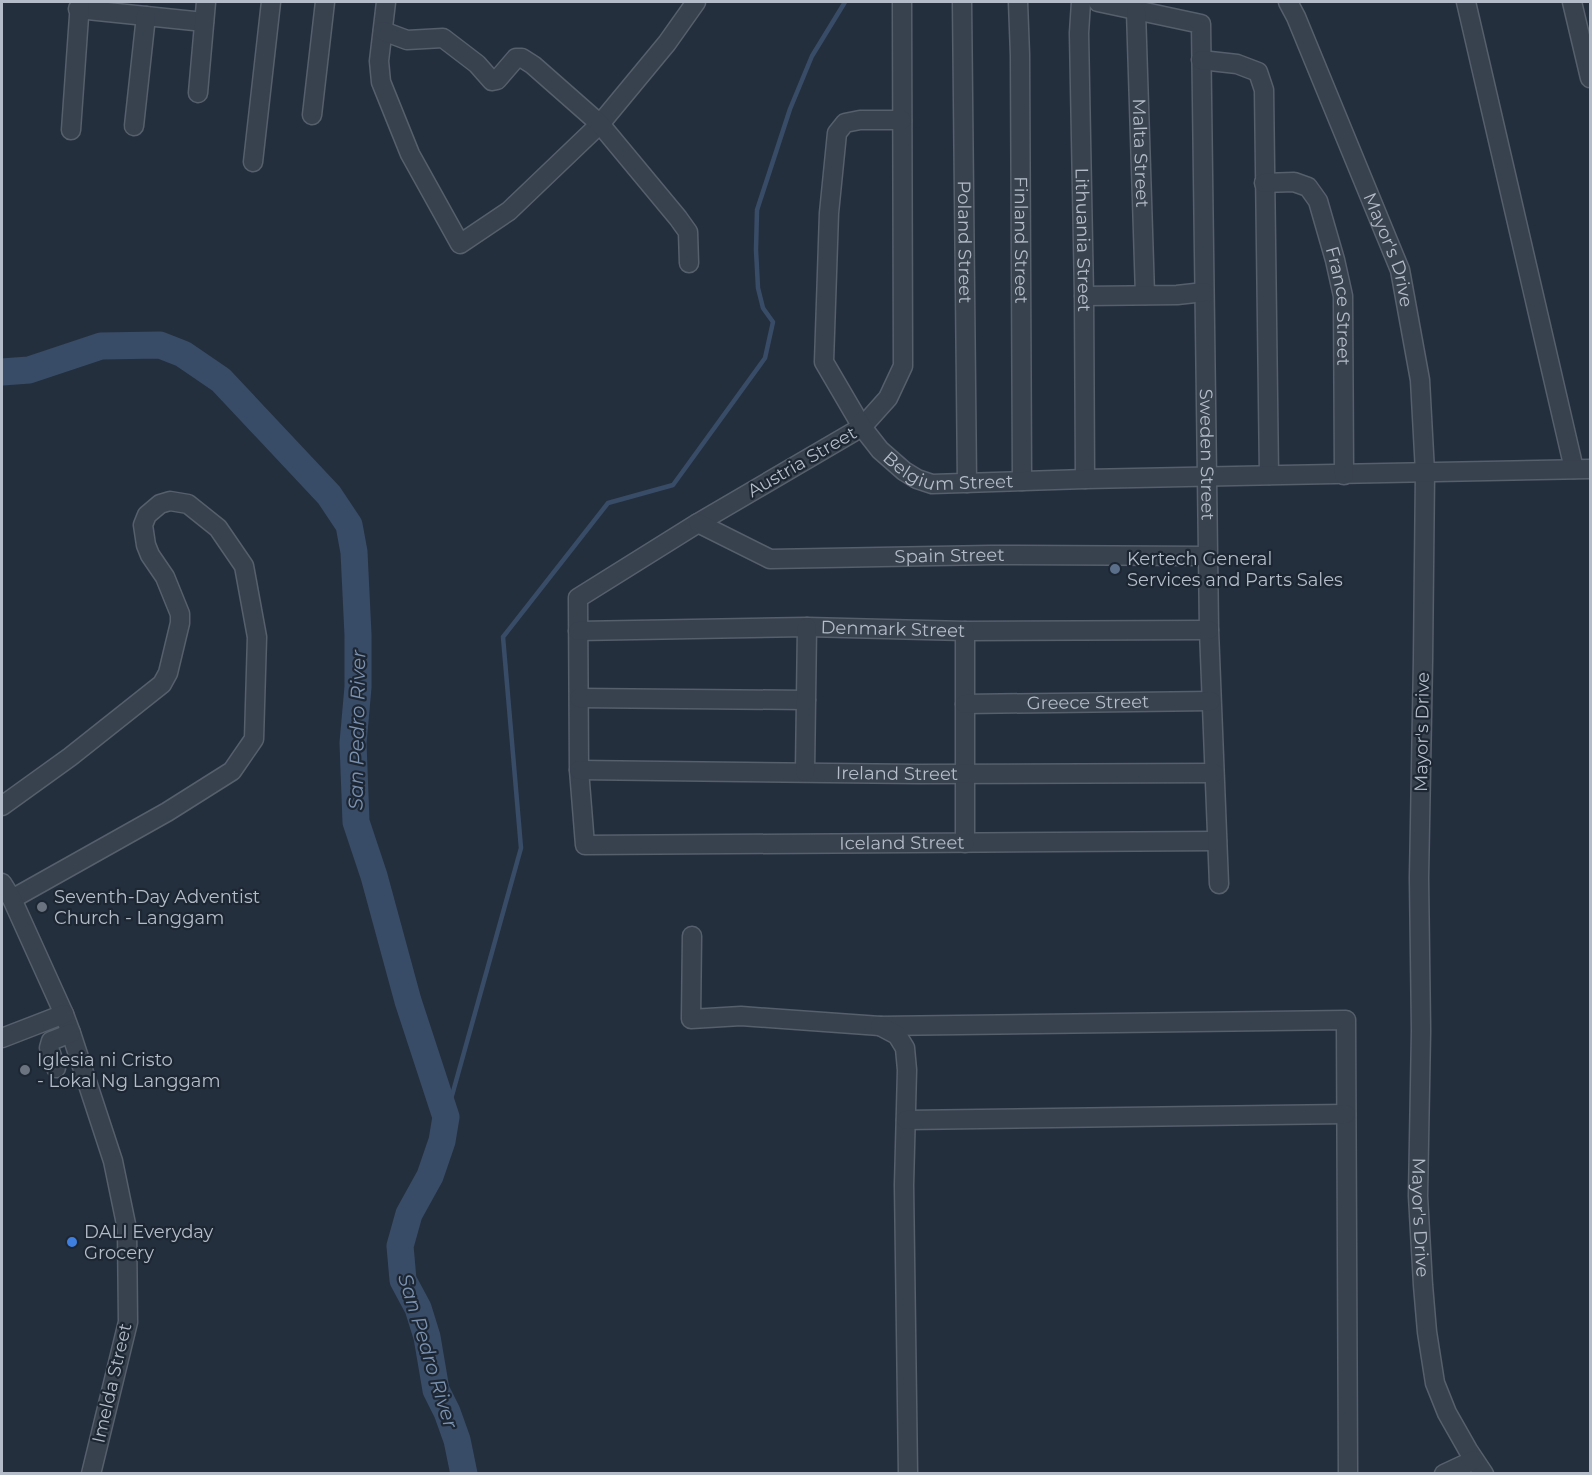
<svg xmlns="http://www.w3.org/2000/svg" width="1592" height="1475" font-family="Montserrat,sans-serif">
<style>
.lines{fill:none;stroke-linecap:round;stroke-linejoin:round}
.stream{stroke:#394c67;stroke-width:4.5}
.river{stroke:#394c67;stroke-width:27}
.minor-casing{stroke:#565f6c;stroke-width:21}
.minor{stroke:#38414e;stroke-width:18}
.service-dot{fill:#5c6f8a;stroke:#1d2633;stroke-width:2}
.worship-dot{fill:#6b7280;stroke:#1d2633;stroke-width:2}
.shop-dot{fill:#3f7fe0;stroke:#1d2633;stroke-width:2}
.labels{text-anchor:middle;stroke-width:4.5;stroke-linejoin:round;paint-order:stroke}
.street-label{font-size:18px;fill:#b4bcc9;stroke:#1d2633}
.poi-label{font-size:18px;fill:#b4bcc9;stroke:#1d2633;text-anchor:start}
.water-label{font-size:20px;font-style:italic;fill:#7c92b1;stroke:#1d2633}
</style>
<rect width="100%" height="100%" fill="#242f3e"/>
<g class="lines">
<path class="stream" d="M 446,1117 L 521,848 L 503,637 L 608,503 L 673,485 L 765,358 L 773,322 L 763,308 L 758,288 L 756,250 L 757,210 L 790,109 L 812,56 L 845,2"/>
<path class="river" d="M 2,372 L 29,370 L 101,346 L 160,345 L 183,354 L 221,380 L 329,495 L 349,525 L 354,552 L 358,635 L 358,687 L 353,743 L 356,822 L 374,876 L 408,1001 L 446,1117 L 442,1141 L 430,1176 L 409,1214 L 400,1246 L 403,1280 L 418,1308 L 427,1337 L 436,1390 L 447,1412 L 457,1440 L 464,1474"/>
<g class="minor-casing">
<g id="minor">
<path d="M 386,2 L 379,61 L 381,82 L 410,154 L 460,244 L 509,211 L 600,124 L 667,43 L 696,2"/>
<path id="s1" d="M 902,2 L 903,366 L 888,398 L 862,427 L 698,523 L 578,598 L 579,770 L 585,845 L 1217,841"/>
<path id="s2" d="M 962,2 L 967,483"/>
<path id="s3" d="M 1018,2 L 1020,55 L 1022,481"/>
<path id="s4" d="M 1081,2 L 1079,33 L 1084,296 L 1085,479"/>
<path id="s5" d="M 1098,2 L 1201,24 L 1209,630 L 1219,884"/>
<path id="s6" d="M 1288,2 L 1296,17 L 1400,270 L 1420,380 L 1425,472 L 1423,660 L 1419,878 L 1421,1031 L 1418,1196 L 1423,1285 L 1427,1332 L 1435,1383 L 1447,1413 L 1468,1450 L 1484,1474"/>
<path d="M 1466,2 L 1574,469"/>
<path d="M 1572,2 L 1590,78"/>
<path d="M 78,9 L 204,22"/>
<path id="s7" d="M 1136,11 L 1145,295"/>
<path d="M 383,31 L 407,40 L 443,38 L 477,64 L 492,81 L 497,80 L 516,58 L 522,58 L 533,65 L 600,124 L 678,218 L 688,232 L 689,263"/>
<path d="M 1201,60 L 1237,64 L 1258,72 L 1264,90 L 1269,475"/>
<path d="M 198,93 L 206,2"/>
<path d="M 312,115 L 325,2"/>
<path id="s8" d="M 902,120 L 860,120 L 845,123 L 837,133 L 829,213 L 824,362 L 862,427 L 880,450 L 904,471 L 917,479 L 932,484 L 1085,479 L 1590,469"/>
<path d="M 134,126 L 146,16"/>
<path d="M 71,130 L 80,2"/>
<path d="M 253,162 L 271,2"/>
<path id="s9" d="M 1264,183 L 1294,182 L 1308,187 L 1318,201 L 1335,260 L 1343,296 L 1344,475"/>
<path d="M 1084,296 L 1177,295 L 1204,292"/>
<path id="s10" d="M 698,523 L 770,559 L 991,555 L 1208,556"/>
<path id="s11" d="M 578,631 L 807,627 L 965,631 L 1209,630"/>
<path d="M 965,631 L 965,843"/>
<path d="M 579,698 L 806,700"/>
<path id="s12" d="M 965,704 L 1211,701"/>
<path id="s13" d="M 579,770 L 918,774 L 1214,773"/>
<path d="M 805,772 L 807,627"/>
<path d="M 2,806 L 70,757 L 162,684 L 168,673 L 180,623 L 180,614 L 165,577 L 150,555 L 146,545 L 143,525 L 147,515 L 160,504 L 170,501 L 188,504 L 218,528 L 244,566 L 257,637 L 254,739 L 232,771 L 167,812 L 12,899"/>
<path d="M 2,883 L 12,899 L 64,1014 L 71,1033 L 113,1161 L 127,1229 L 128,1322 L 91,1474"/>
<path d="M 692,936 L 691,1019 L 741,1016 L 880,1026 L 1346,1020 L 1348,1474"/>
<path d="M 880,1026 L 897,1035 L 905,1048 L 907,1070 L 904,1185 L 908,1474"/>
<path d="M 2,1038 L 64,1014"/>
<path d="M 56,1068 L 49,1048 L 51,1041 L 71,1033"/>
<path d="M 906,1120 L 1346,1114"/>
<path d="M 1444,1474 L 1474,1460"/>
</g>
</g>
<use href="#minor" class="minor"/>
</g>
<circle class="service-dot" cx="1115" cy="569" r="6"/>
<g class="worship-dot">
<circle cx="42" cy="907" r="6"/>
<circle cx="25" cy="1070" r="6"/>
</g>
<circle class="shop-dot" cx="72" cy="1242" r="6"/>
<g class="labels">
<g class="street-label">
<text dy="6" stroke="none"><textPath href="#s7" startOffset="142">Malta Street</textPath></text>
<text dy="6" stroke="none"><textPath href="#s4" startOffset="238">Lithuania Street</textPath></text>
<text dy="6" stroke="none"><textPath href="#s3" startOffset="238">Finland Street</textPath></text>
<text dy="6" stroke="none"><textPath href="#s2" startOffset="240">Poland Street</textPath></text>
<text dy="6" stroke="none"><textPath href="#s6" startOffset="268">Mayor's Drive</textPath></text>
<text dy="6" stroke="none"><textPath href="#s9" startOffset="170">France Street</textPath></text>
<text dy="6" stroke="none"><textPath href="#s5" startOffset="536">Sweden Street</textPath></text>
<text transform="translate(802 462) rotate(-30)" y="6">Austria Street</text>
<text dy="6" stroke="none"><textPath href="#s8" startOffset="480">Belgium Street</textPath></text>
<text dy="6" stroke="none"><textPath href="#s10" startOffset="260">Spain Street</textPath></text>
<text dy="6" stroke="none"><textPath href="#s11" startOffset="315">Denmark Street</textPath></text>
<text dy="6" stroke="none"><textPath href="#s12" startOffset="123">Greece Street</textPath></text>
<text transform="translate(1422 732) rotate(-89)" y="6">Mayor's Drive</text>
<text dy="6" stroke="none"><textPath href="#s13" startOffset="318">Ireland Street</textPath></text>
<text dy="6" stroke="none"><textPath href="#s1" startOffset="1334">Iceland Street</textPath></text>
<text dy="6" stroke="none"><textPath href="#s6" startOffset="1240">Mayor's Drive</textPath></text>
<text transform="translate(112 1383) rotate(-77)" y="6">Imelda Street</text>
</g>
<g class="poi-label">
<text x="1127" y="565">Kertech General<tspan x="1127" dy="21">Services and Parts Sales</tspan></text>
<text x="54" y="903">Seventh-Day Adventist<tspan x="54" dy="21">Church - Langgam</tspan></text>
<text x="37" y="1066">Iglesia ni Cristo<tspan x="37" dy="21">- Lokal Ng Langgam</tspan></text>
<text x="84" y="1238">DALI Everyday<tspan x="84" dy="21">Grocery</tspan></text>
</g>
<g class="water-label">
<text transform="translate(357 730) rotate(-89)" y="7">San Pedro River</text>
<text transform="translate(428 1351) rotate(73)" y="7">San Pedro River</text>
</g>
</g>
<rect width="1592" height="1475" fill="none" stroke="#b4bcc9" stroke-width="6"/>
</svg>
